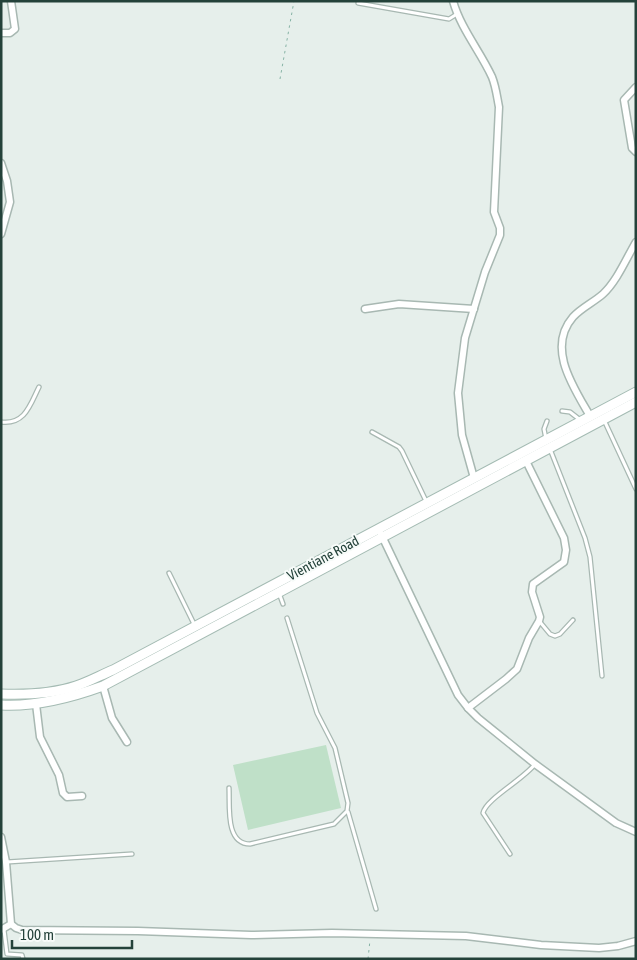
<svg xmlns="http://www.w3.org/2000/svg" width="637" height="960" font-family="'Asap Condensed',sans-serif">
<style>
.garden{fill:#bfe0c8}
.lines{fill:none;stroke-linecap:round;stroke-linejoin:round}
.lane-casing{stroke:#a8b8b2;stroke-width:5.5}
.street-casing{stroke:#a8b8b2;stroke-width:9}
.secondary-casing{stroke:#a4bbb3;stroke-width:11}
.path{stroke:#86b3a5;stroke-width:1;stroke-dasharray:2.5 4;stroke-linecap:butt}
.lane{stroke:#fff;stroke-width:3}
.street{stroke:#fff;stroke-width:6}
.secondary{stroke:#fff;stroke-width:9}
.labels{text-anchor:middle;stroke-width:4;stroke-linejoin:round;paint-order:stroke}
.street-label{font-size:14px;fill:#24423a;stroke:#f7fbf9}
</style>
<rect width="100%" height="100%" fill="#e6efeb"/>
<path class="garden" d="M 326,745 L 341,808 L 248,830 L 233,765 Z"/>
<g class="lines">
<g class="lane-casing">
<g id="lane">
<path d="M 358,3 L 449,19 L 457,14"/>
<path d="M 562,411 L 570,412 L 579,419"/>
<path d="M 604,420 L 636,489"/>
<path d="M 1,422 C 25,425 30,405 39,387"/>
<path d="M 372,432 L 399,447 L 402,451 L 426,501"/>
<path d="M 546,439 L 544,429 L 547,421"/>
<path d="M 550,449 L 585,538 L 590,557 L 602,676"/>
<path d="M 169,573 L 195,626"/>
<path d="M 279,593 L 283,604"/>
<path d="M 540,622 L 550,634 L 555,636 L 560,634 L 573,620"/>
<path d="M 229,788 C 230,806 225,844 250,844 L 334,824 L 347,811 L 348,803 L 335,748 L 317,713 L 287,618"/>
<path d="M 348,812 L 376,909"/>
<path d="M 510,854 L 483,813 C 486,799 524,779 535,764"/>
<path d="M 7,862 L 132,854"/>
<path d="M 4,930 L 7,954 L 22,955 L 23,959"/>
</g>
</g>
<g class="street-casing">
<g id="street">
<path d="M 453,1 C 461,29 480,51 492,77 C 496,87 497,97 499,107 L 494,212 L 500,228 L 500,235 L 485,272 L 465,338 L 458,393 L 462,435 L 474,478"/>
<path d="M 1,33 L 10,33 L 15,29 L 11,1"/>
<path d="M 636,87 L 624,100 L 632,148 L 636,152"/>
<path d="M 1,163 L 7,181 L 10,202 L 1,234"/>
<path d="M 365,309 L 399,304 L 474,309"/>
<path d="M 590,416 C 574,388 546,348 573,317 C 581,308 594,302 603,294 C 617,281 626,259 636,242"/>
<path d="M 381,534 L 458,695 L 468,708 L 478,718 L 535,764 L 616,823 L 636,832"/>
<path d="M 103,686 L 112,718 L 127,742"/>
<path d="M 36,704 L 40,737 L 59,775 L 63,793 L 67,797 L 82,796"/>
<path d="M 468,708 L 506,679 L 517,669 L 529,638 L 539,621 L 540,617 L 532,592 L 533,584 L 564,562 L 566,550 L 564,538 L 526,461"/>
<path d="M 1,837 L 6,862 L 11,924 L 16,928 L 22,930 L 138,931 L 251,935 L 332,933 L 466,936 L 541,945 L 599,948 L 618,946 L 636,941"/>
<path d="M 1,930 L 11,924"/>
</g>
</g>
<g class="secondary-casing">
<g id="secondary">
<path d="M 1,694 C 27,695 52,694 76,686 C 88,682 101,675 113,670 L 636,392"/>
<path d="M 1,705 C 36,707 70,698 103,686 L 636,402"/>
</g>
</g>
<g class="path">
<path d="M 280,79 L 294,1"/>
<path d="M 368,959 L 370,940"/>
</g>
<use href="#lane" class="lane"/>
<use href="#street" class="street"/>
<use href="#secondary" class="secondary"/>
</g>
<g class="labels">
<g class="street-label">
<text transform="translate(323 558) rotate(-28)" y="5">Vientiane Road</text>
</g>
</g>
<rect width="637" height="960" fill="none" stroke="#24423a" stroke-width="5"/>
<path d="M12 940v8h120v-8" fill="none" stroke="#24423a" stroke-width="2.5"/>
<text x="20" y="940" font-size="15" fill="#24423a" stroke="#f7fbf9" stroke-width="4" paint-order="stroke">100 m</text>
</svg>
